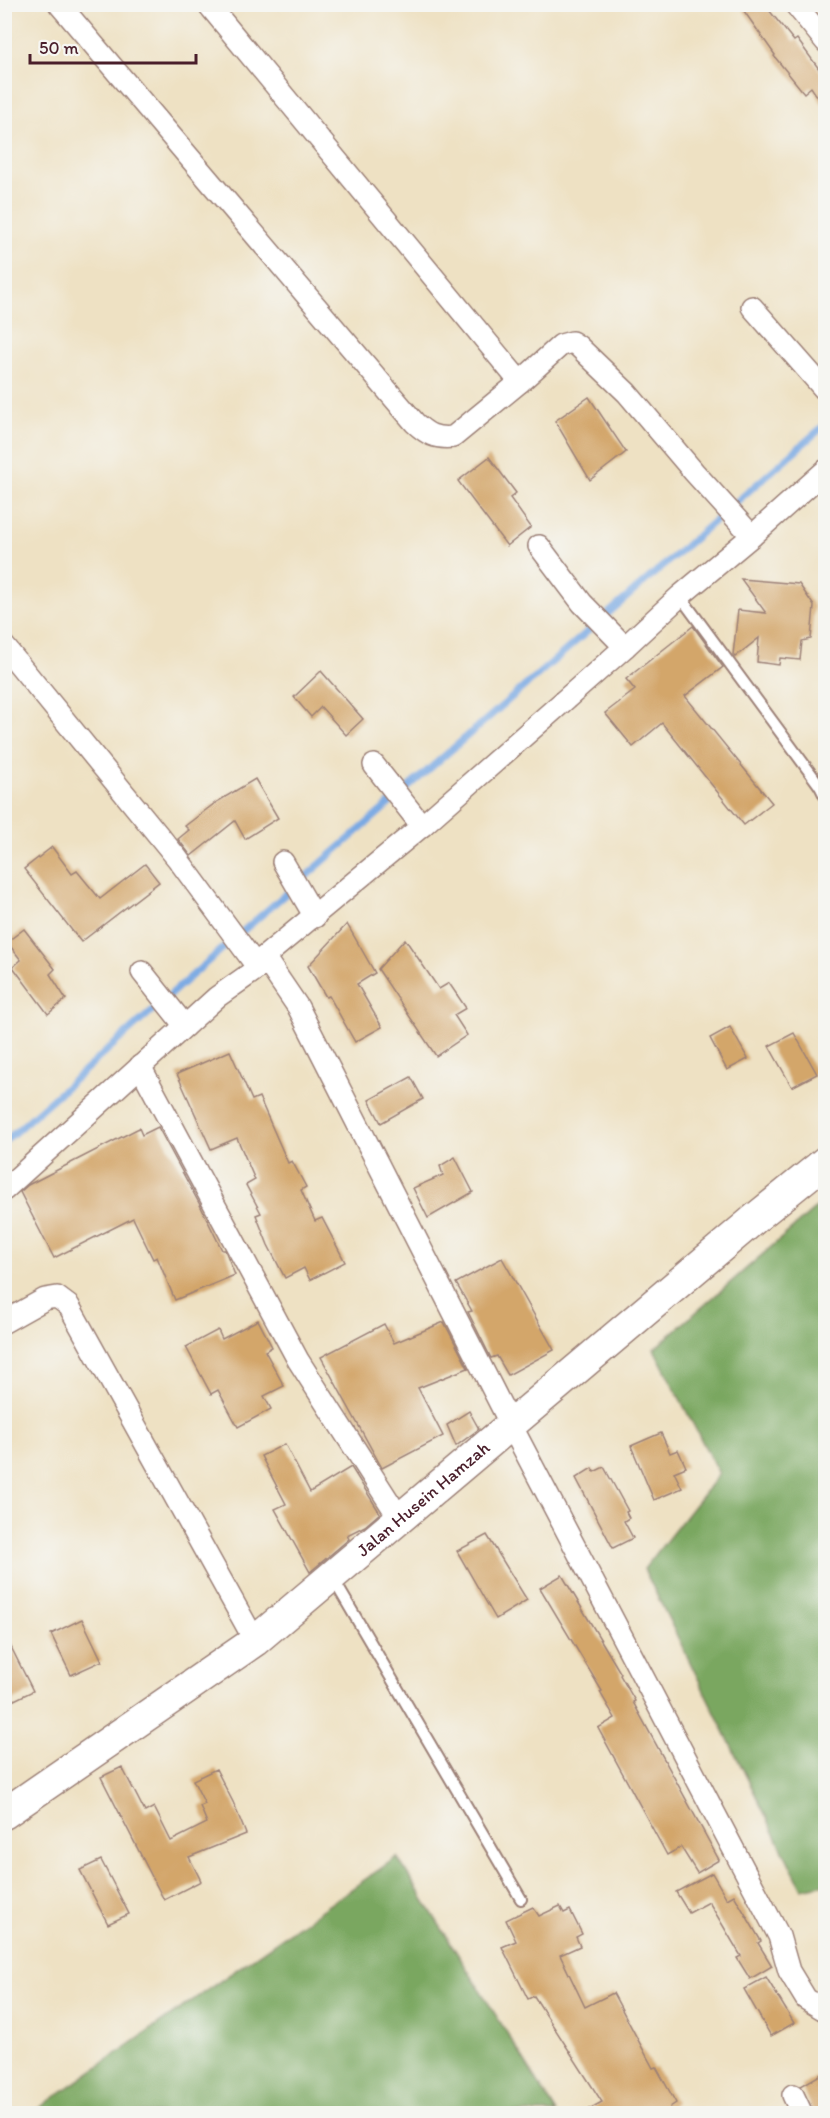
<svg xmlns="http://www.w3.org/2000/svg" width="830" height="2118" font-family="Itim,sans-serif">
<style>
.forest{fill:#7aa760;stroke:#626346;stroke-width:1.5}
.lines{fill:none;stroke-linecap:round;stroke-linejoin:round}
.stream{stroke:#79a9e3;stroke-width:7}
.building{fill:#d3a66a}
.lane-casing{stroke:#9c8077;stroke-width:14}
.street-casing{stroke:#9c8077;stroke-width:24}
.secondary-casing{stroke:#9c8077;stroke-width:33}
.lane{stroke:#fff;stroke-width:10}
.street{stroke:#fff;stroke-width:21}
.secondary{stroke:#fff;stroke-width:30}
.labels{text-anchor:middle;stroke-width:6;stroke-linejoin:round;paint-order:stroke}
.street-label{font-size:18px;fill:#4a1f2b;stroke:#f6f6f2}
</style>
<rect width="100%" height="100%" fill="#f6f6f2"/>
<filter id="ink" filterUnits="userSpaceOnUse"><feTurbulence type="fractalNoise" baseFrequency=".0167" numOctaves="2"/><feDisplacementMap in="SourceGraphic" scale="12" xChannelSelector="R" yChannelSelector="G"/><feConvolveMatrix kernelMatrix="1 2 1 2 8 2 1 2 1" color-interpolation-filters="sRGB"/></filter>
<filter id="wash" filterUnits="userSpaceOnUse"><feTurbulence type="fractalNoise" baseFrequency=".008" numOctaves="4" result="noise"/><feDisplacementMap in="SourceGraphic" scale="24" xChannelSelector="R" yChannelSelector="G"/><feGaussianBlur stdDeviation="1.35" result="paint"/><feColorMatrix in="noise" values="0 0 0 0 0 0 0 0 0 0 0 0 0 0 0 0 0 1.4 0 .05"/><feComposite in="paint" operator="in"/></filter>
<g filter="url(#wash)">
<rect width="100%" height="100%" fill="#eee1c3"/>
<g class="forest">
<path d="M 825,1200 L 826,1884 L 802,1889 L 644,1569 L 719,1474 L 654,1349 Z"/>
<path d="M 397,1857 L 557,2113 L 32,2113 Z"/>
</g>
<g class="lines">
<path class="stream" d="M 4,1142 L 181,985 L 826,424"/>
</g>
<g id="blocks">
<g class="building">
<path d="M 739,4 L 764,4 L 794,41 L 797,39 L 825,77 L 825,108 L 811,87 L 804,93 L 774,56 L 775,55 Z"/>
<path d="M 589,397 L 626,452 L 590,480 L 555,421 Z"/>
<path d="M 489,457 L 516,493 L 510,498 L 531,527 L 507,546 L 458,481 Z"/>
<path d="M 741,579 L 799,584 L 814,606 L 811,639 L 802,641 L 800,660 L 780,658 L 779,665 L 757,662 L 759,638 L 735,657 L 733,655 L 738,610 L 766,613 Z"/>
<path d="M 693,626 L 723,667 L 685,696 L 772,803 L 744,825 L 662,723 L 633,747 L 605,713 L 635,690 L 626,679 Z"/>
<path d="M 321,671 L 363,719 L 346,735 L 321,707 L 311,717 L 294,697 Z"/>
<path d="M 255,779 L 278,818 L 245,839 L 235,821 L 191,856 L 178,839 L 189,830 L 185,826 L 215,803 Z"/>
<path d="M 52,847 L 72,874 L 77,871 L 100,899 L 145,864 L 159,882 L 81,942 L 24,869 Z"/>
<path d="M 347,924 L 375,973 L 357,984 L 382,1027 L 355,1042 L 329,996 L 326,997 L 308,966 Z"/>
<path d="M 24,929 L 55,969 L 50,974 L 66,999 L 48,1014 L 13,967 L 21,960 L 7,942 Z"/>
<path d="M 405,939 L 439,989 L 449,983 L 466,1008 L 454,1015 L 467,1035 L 436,1056 L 378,969 Z"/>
<path d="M 730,1027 L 748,1059 L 727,1070 L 710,1038 Z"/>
<path d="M 794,1033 L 817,1074 L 792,1087 L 769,1046 Z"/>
<path d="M 230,1051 L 252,1100 L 259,1097 L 288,1163 L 292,1161 L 306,1187 L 301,1190 L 315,1221 L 322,1218 L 345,1262 L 310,1280 L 304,1268 L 285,1278 L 268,1245 L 256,1215 L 261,1213 L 246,1185 L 255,1180 L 237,1138 L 211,1149 L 177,1074 Z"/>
<path d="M 411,1077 L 423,1099 L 381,1123 L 369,1100 Z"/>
<path d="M 158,1127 L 200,1205 L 222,1250 L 225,1250 L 235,1275 L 175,1300 L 157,1257 L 153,1259 L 133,1218 L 54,1258 L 20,1192 L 28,1185 L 139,1128 L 142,1135 Z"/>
<path d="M 455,1157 L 473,1192 L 428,1218 L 413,1188 L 443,1175 L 440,1166 Z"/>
<path d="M 502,1258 L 554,1350 L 508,1375 L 497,1356 L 491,1358 L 468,1312 L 472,1311 L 456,1283 Z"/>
<path d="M 258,1320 L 272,1347 L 265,1351 L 284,1386 L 264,1396 L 271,1409 L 238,1427 L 218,1390 L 211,1394 L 186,1347 L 218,1330 L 222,1339 Z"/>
<path d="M 444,1322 L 468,1368 L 418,1388 L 443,1436 L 382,1468 L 321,1357 L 384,1324 L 394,1343 Z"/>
<path d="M 469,1411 L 479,1429 L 456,1446 L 447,1425 Z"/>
<path d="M 661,1433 L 670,1453 L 678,1450 L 686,1467 L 674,1472 L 682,1488 L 654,1500 L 631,1446 Z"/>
<path d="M 285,1444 L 310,1492 L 351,1467 L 380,1513 L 365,1526 L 347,1535 L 349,1539 L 310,1572 L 275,1509 L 286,1504 L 261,1456 Z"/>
<path d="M 604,1467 L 628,1511 L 626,1512 L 629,1518 L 624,1521 L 633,1538 L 613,1548 L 576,1478 L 592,1468 L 594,1472 Z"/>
<path d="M 487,1535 L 527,1600 L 496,1619 L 457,1551 Z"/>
<path d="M 562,1575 L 621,1674 L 620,1675 L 635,1701 L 633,1702 L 719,1860 L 697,1873 L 681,1847 L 667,1855 L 598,1728 L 615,1718 L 600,1692 L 602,1691 L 540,1588 Z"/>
<path d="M 82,1619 L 102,1661 L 71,1675 L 51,1634 Z"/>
<path d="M 4,1633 L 33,1691 L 4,1705 Z"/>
<path d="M 122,1767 L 145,1812 L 154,1807 L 171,1841 L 207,1823 L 200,1806 L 205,1804 L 193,1780 L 216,1769 L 233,1802 L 246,1834 L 189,1857 L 201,1881 L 164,1900 L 101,1777 Z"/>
<path d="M 101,1860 L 129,1914 L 108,1924 L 80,1870 Z"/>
<path d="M 712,1873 L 727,1899 L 734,1895 L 761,1941 L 758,1943 L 772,1966 L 750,1979 L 737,1958 L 741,1956 L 709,1902 L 689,1913 L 676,1892 Z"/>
<path d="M 560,1906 L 564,1913 L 570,1910 L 582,1934 L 576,1937 L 580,1946 L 560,1955 L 585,2007 L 613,1993 L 653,2068 L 656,2067 L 676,2103 L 670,2107 L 673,2114 L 580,2114 L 602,2102 L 534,1996 L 528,1999 L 502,1947 L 516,1941 L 506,1920 L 533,1907 L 539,1916 Z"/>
<path d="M 766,1977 L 794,2023 L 771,2036 L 744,1989 Z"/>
<path d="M 825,2072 L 825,2114 L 814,2114 L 801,2086 Z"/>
</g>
</g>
</g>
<g filter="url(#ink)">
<use href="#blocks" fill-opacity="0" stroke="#9c8077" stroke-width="1.5"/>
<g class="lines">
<g class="lane-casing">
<g id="lane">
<path d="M 680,596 L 820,786"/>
<path d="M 826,781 L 820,786 L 826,798"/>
<path d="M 332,1577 L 521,1899"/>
</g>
</g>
<g class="street-casing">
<g id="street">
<path d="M 59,4 L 415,423 C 427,434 435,439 453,437 L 520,382"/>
<path d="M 208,4 L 520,382 L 561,345 L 572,342 L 578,346 L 627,393 L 694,472 L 752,536"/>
<path d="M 795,4 L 826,42"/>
<path d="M 752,307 L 826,391"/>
<path d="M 539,546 L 582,603 L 625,647"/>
<path d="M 4,646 L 177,858 L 258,968"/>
<path d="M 374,765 L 422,826"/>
<path d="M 283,862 L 315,917"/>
<path d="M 264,957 L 298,1007 L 511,1425 L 779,1936 L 789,1971 L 806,1999 L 826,2011"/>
<path d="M 142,972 L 185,1026"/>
<path d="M 140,1066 L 298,1360 L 400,1519"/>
<path d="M 4,1190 L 217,997 L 258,968 L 264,957 L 422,826 L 625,647 L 680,596 L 752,536 L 826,470"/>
<path d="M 4,1322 L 45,1299 L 57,1297 L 69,1306 L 255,1641"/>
<path d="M 793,2095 L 802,2114"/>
</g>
</g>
<g class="secondary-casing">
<g id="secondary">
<path id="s1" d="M 4,1814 L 255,1641 L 758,1216 L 826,1161"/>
</g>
</g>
<use href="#lane" class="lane"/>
<use href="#street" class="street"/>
<use href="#secondary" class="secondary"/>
</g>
</g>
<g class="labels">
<g class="street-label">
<text dy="6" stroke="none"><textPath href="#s1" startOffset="525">Jalan Husein Hamzah</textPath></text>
</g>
</g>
<rect width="830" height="2118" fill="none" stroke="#f6f6f2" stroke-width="24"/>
<path d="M30 54v9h166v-9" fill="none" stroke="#4a1f2b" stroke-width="3"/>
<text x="39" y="54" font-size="18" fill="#4a1f2b" stroke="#f6f6f2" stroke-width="4.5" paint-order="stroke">50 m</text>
</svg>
